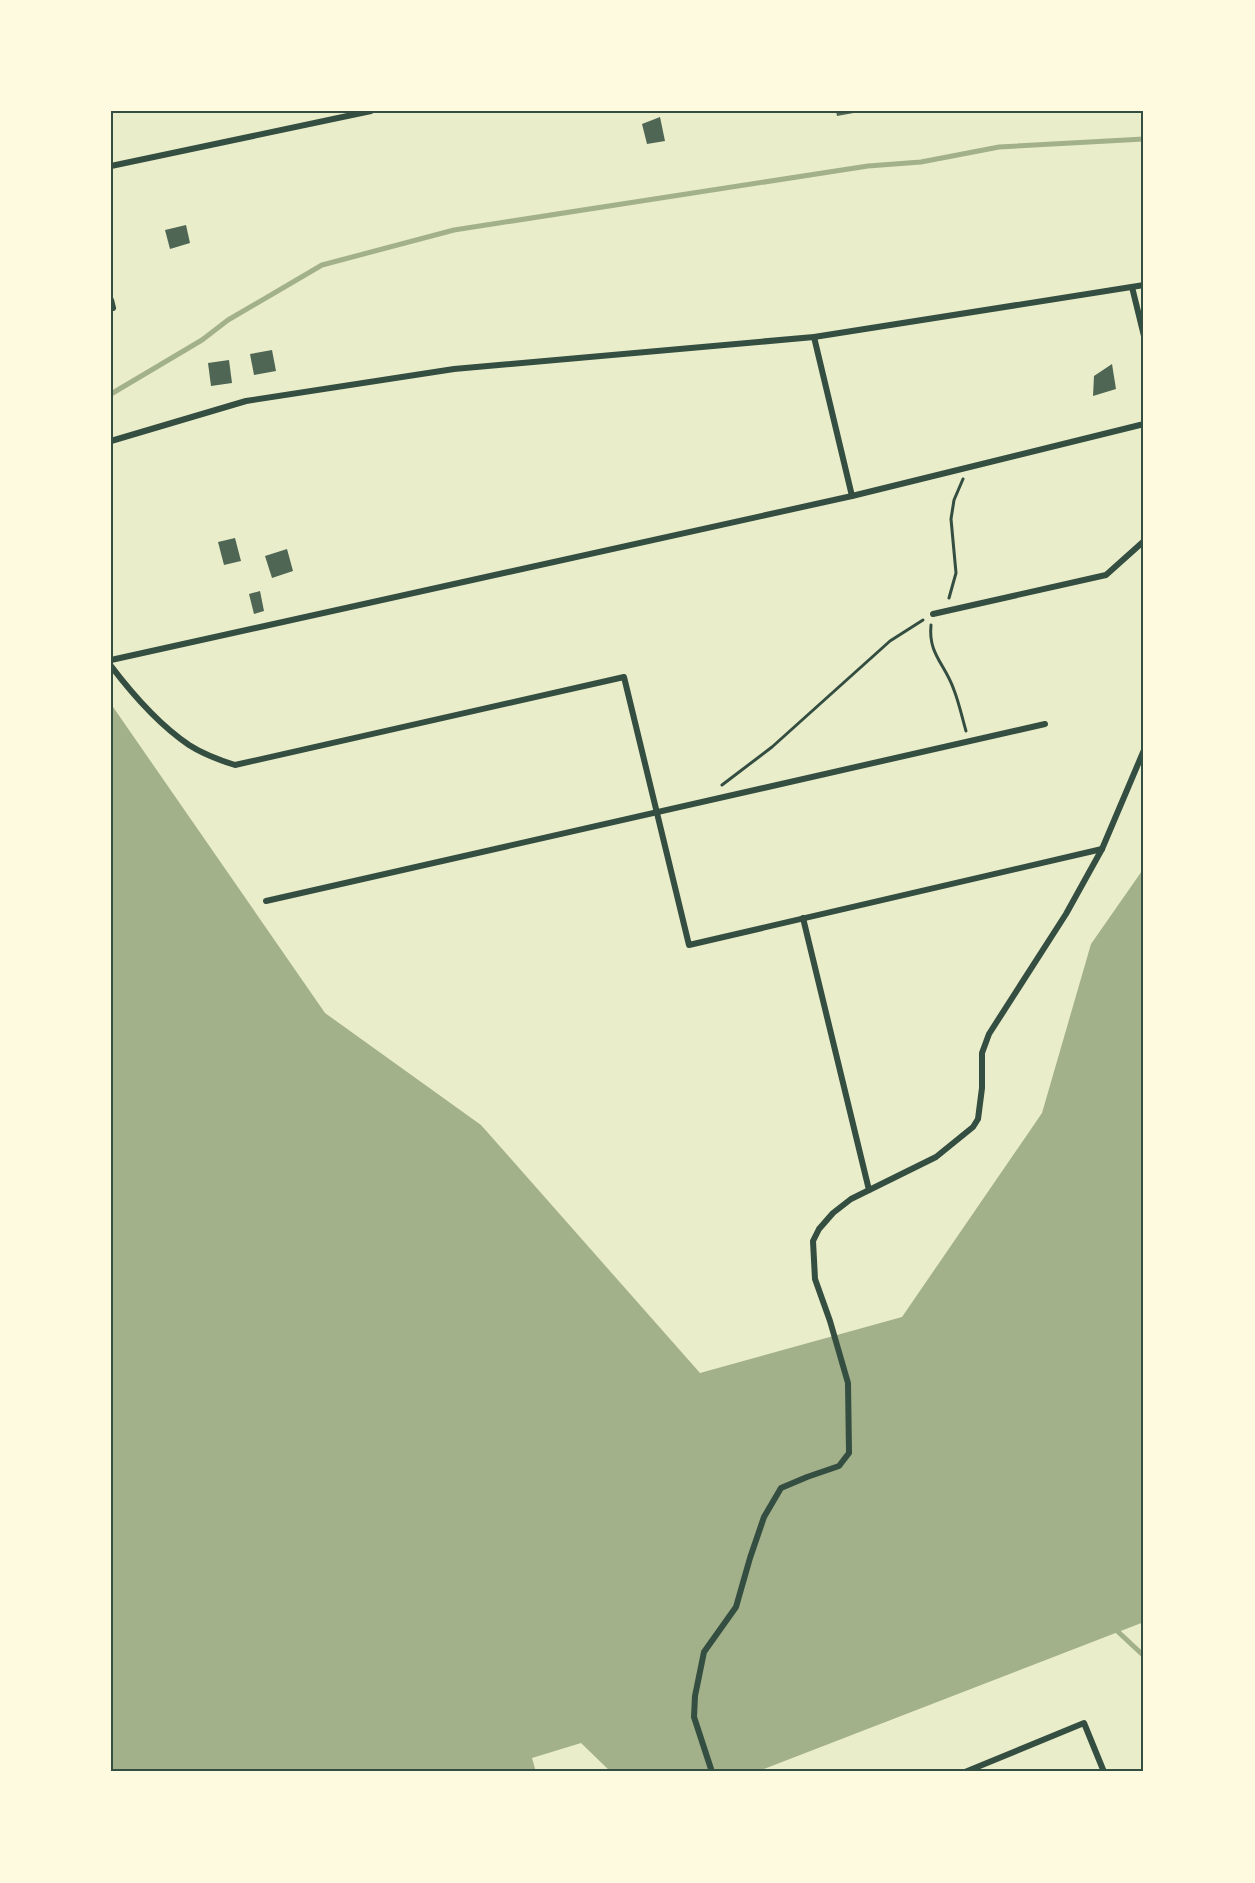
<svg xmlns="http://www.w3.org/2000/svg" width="1255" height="1883" font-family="'IBM Plex Serif',serif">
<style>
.water{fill:#a3b18a}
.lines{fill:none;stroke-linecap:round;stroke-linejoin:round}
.stream{stroke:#a3b18a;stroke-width:5}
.building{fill:#4f6655}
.path{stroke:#344e41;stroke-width:3}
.minor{stroke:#344e41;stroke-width:6}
.neatline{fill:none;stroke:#344e41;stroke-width:2}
</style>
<rect width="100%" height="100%" fill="#e9edc9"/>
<path class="water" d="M 111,704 L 325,1013 L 481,1125 L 700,1373 L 902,1317 L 1042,1113 L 1091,944 L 1144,868 L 1144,1622 L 756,1772 L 611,1772 L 581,1743 L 532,1758 L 536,1772 L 111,1772 Z"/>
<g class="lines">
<g class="stream">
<path d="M 111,394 L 202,340 L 228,320 L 322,265 L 454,230 L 868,166 L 921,162 L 999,147 L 1144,139"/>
<path d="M 1114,1628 L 1144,1656"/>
</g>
</g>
<g class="building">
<path d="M 836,111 L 859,111 L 859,112 L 837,116 Z"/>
<path d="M 660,117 L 665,141 L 647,144 L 642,124 Z"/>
<path d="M 186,225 L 190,243 L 170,249 L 165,230 Z"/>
<path d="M 272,350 L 276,371 L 254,375 L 250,354 Z"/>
<path d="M 229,360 L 232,383 L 211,386 L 208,363 Z"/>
<path d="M 1112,364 L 1116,389 L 1093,396 L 1094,376 Z"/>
<path d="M 235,538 L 241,561 L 224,565 L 218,542 Z"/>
<path d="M 287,549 L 293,571 L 272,578 L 265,556 Z"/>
<path d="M 260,591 L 264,611 L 254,614 L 249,594 Z"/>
</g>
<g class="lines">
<g class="path">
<path d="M 949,598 L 956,573 L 951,519 L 954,500 L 963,479"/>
<path d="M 931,625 C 928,654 945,664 954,690 C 959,703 962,717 966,731"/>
<path d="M 722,785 L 772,747 L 890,641 L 923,620"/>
</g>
<g class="minor">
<path d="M 111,166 L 371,111"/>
<path d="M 1132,287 L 1144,336"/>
<path d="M 111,300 L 113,308"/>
<path d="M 814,337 L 852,496"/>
<path d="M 111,441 L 246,401 L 454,369 L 814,337 L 1144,285"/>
<path d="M 933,614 L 1106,575 L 1144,541"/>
<path d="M 111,660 L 852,496 L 1144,424"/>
<path d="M 111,666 C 133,695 158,724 189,745 C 203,754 219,760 235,765 L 624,677 L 689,945 L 1102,849"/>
<path d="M 266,901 L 1045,724"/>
<path d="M 803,918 L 869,1190"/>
<path d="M 712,1772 L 694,1717 L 695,1696 L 704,1652 L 736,1607 L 750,1558 L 764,1517 L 781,1488 L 807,1477 L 839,1466 L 849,1453 L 848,1383 L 830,1321 L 815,1279 L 813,1241 L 819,1229 L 833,1213 L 851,1199 L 936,1157 L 973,1127 L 978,1119 L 982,1088 L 982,1053 L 989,1034 L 1066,914 L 1102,849 L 1144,750"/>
<path d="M 965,1772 L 1084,1723 L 1104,1772"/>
</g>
</g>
<rect width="1255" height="1883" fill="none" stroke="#fefae0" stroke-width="225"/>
<rect x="112" y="112" width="1030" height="1658" class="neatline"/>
</svg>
